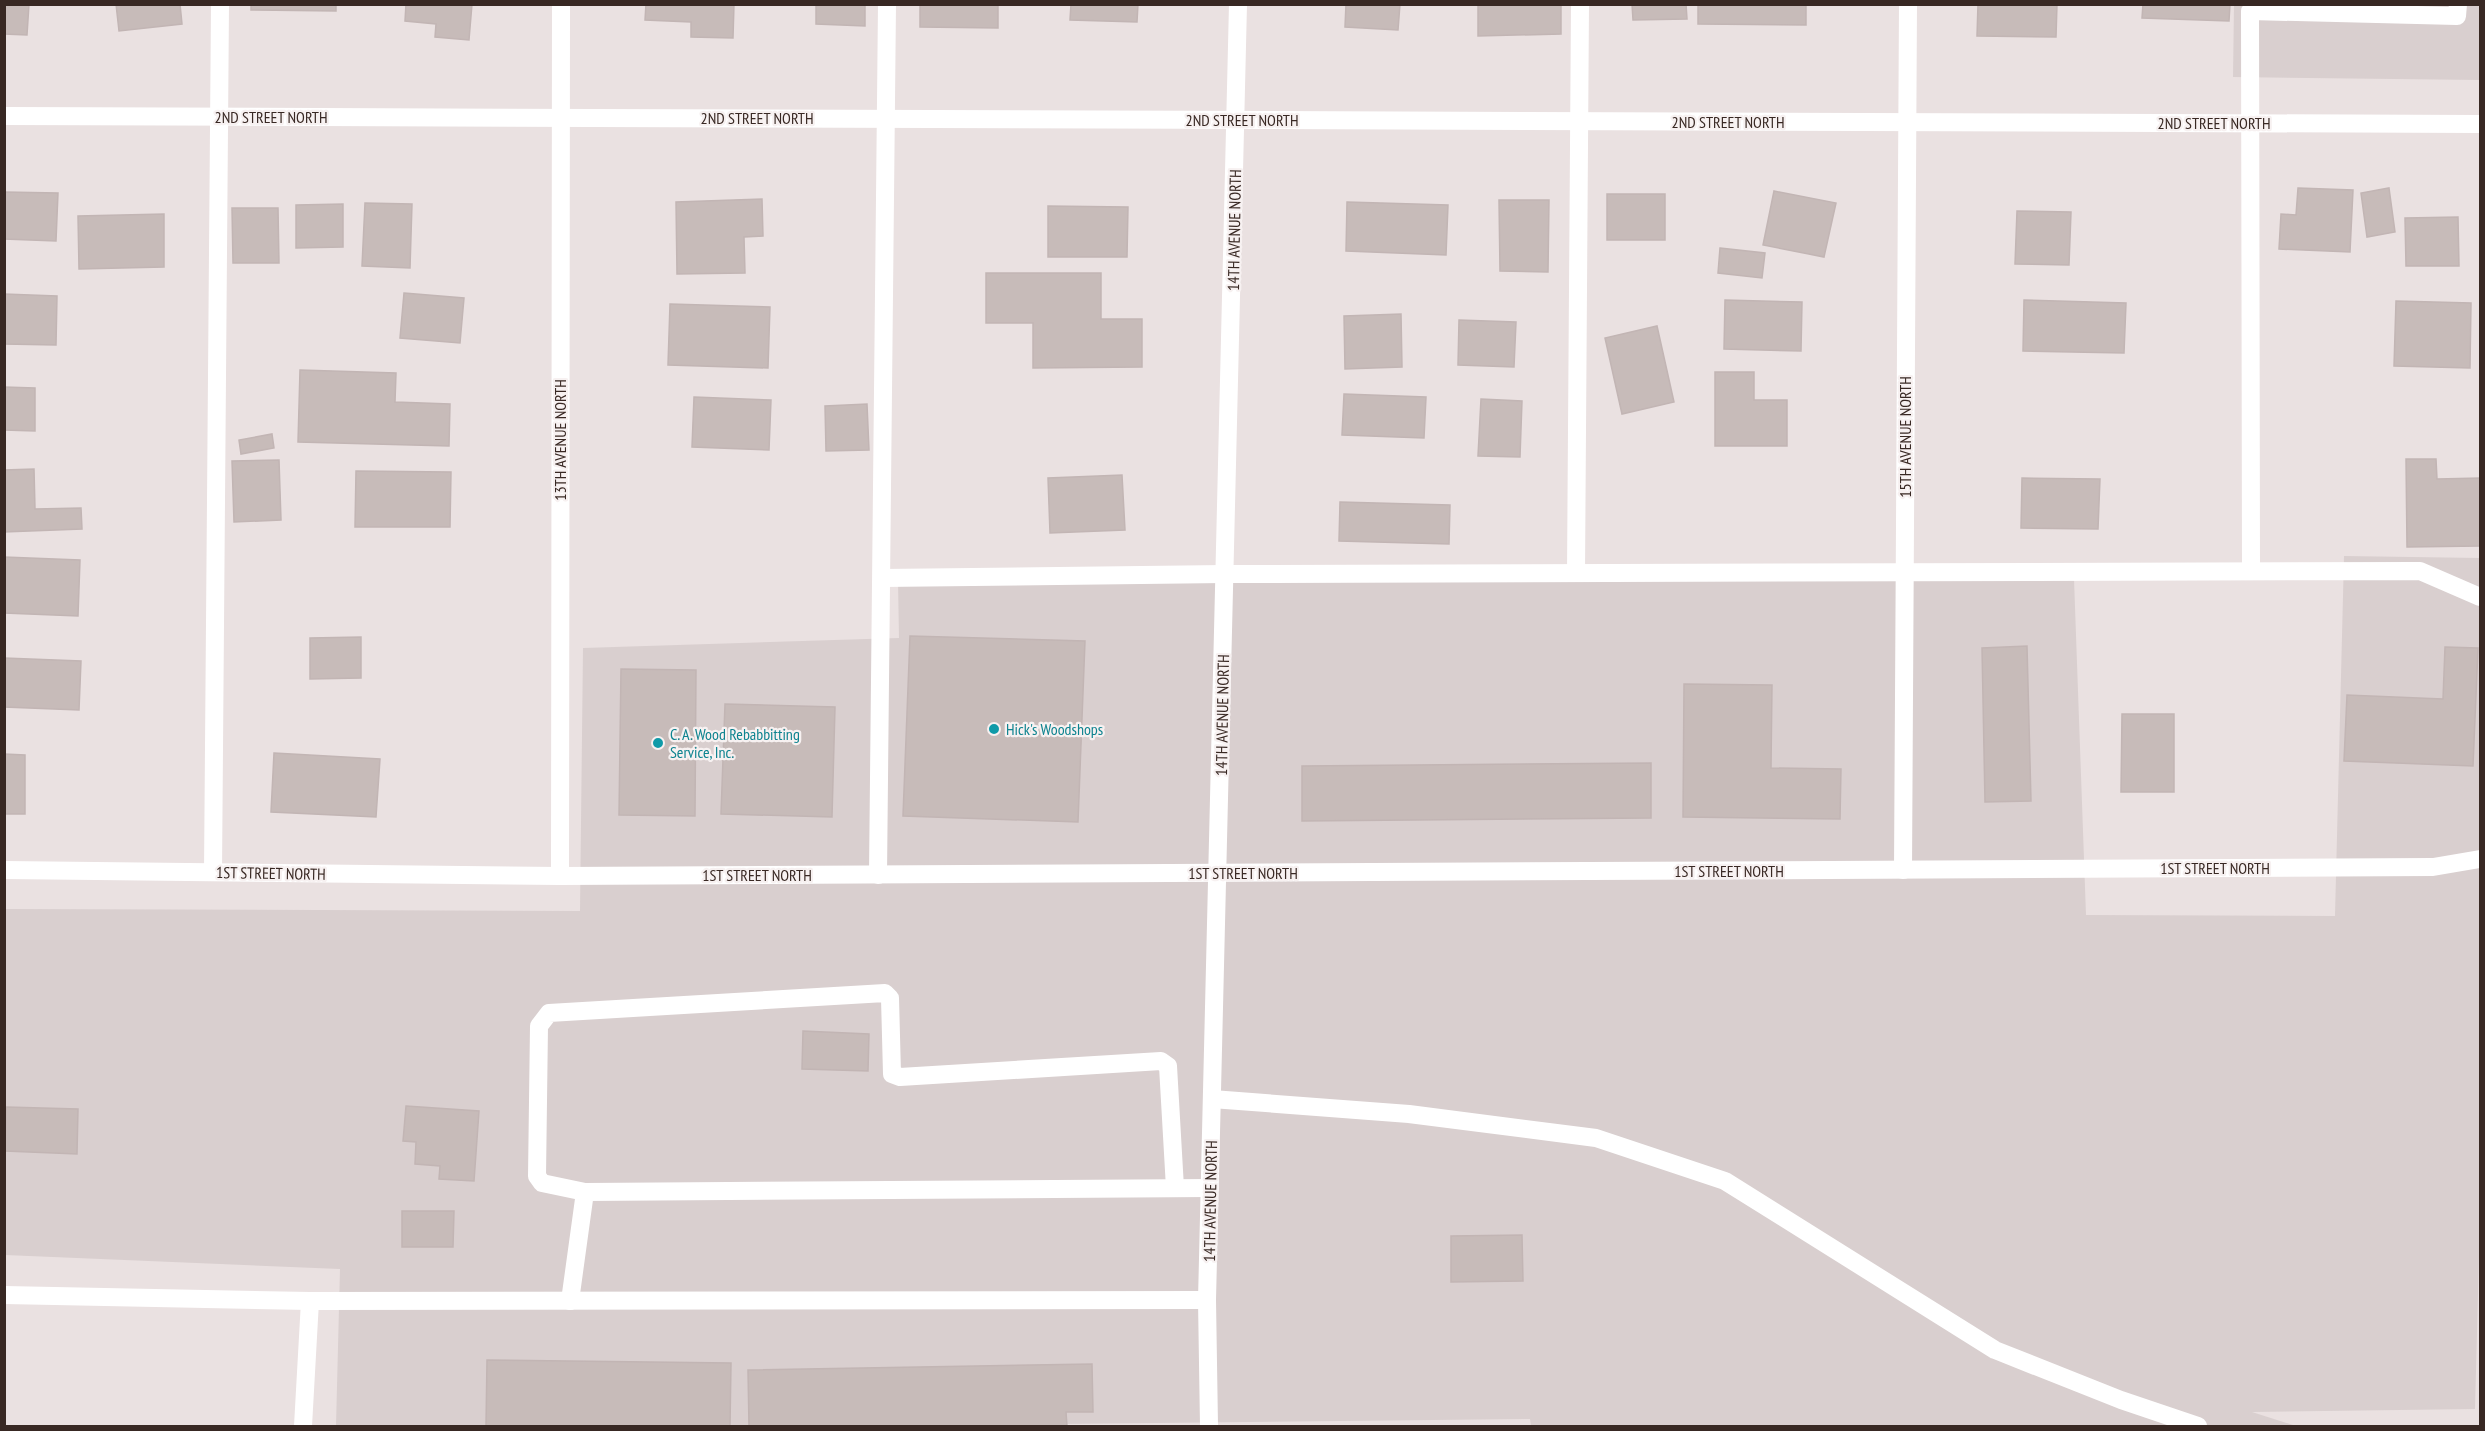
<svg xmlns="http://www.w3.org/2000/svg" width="2485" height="1431" font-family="'PT Sans Narrow',sans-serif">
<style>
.built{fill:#d9cfcf}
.building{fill:#c7bbb9;stroke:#c2b5b4;stroke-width:1.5}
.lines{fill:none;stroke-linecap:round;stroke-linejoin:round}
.minor{stroke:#fff;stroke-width:18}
.culture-dot{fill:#0f9aa8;stroke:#f7f1f1;stroke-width:2}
.labels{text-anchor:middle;stroke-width:4.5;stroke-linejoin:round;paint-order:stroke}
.street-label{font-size:16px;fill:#382823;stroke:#f7f1f1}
.culture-label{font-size:16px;fill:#0d838f;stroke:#f7f1f1;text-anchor:start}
</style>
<rect width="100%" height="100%" fill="#eae1e1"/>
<g class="built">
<path d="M 2234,5 L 2480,5 L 2480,80 L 2233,77 Z"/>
<path d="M 2344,556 L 2480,558 L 2480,1218 L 2475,1409 L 2252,1412 L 2296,1426 L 1531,1426 L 1530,1419 L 861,1426 L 336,1426 L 340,1269 L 5,1255 L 5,909 L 580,911 L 583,648 L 899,638 L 898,581 L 2074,579 L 2086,915 L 2335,916 Z"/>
</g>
<g class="building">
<path d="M 4,4 L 29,4 L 27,35 L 4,34 Z"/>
<path d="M 116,4 L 180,4 L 182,24 L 119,31 Z"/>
<path d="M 251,4 L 336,4 L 336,11 L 251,10 Z"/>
<path d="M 406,4 L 472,4 L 469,40 L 435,37 L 436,24 L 405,21 Z"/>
<path d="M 646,4 L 734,4 L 733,38 L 691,37 L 691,22 L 645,20 Z"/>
<path d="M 816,4 L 865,4 L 865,26 L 816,24 Z"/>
<path d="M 920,4 L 998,4 L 998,28 L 920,27 Z"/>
<path d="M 1071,4 L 1138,4 L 1137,22 L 1070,20 Z"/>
<path d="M 1346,4 L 1400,4 L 1398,30 L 1345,27 Z"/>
<path d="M 1478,4 L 1561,4 L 1561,34 L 1478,36 Z"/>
<path d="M 1632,4 L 1686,4 L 1687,19 L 1633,20 Z"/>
<path d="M 1698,4 L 1806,4 L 1806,25 L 1698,24 Z"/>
<path d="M 1978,4 L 2057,4 L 2056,37 L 1977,36 Z"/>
<path d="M 2143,4 L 2230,4 L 2229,21 L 2142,18 Z"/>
<path d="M 2298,188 L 2353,190 L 2350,252 L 2279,249 L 2281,214 L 2296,215 Z"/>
<path d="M 2389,188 L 2395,232 L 2367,237 L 2361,193 Z"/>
<path d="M 1774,191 L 1836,203 L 1824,257 L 1763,245 Z"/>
<path d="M 4,192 L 58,193 L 56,241 L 4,239 Z"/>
<rect x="1607" y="194" width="58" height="46"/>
<path d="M 762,199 L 763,236 L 744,237 L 745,273 L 677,274 L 676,202 Z"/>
<path d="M 1499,200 L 1549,200 L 1548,272 L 1500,271 Z"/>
<path d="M 1347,202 L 1448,205 L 1446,255 L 1346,251 Z"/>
<path d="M 365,203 L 412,204 L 410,268 L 362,266 Z"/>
<path d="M 343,204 L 343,247 L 296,248 L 296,205 Z"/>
<path d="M 1048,206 L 1128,207 L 1127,257 L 1048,257 Z"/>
<path d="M 232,208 L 278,208 L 279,263 L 233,263 Z"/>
<path d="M 2017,211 L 2071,212 L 2069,265 L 2015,264 Z"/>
<path d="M 164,214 L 164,267 L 79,269 L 78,216 Z"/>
<path d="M 2458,217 L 2459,266 L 2406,266 L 2405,218 Z"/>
<path d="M 1720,248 L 1765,253 L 1762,278 L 1718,273 Z"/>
<path d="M 986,273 L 1101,273 L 1101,319 L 1142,319 L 1142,367 L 1033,368 L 1033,323 L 986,323 Z"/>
<path d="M 404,293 L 464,298 L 460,343 L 400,338 Z"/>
<path d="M 4,294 L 57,296 L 56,345 L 4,344 Z"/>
<path d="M 1725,300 L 1802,302 L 1801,351 L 1724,349 Z"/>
<path d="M 2024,300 L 2126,303 L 2124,353 L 2023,351 Z"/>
<path d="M 2396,301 L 2471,303 L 2470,368 L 2394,366 Z"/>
<path d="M 670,304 L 770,307 L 768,368 L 668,365 Z"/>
<path d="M 1401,314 L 1402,367 L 1345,369 L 1344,316 Z"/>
<path d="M 1459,320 L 1516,322 L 1514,367 L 1458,365 Z"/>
<path d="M 1657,326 L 1674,402 L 1622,414 L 1605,338 Z"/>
<path d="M 300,370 L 396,373 L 395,402 L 450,404 L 449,446 L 298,442 Z"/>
<path d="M 1715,372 L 1754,372 L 1754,400 L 1787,400 L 1787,446 L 1715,446 Z"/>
<path d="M 4,387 L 35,388 L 35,431 L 4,430 Z"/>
<path d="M 1344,394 L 1426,397 L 1424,438 L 1342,435 Z"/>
<path d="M 694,397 L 771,400 L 769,450 L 692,447 Z"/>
<path d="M 1481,399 L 1522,401 L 1520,457 L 1478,456 Z"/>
<path d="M 867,404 L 869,450 L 826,451 L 825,406 Z"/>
<path d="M 272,434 L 274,448 L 241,454 L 239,440 Z"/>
<path d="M 2406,459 L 2436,459 L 2437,479 L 2480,478 L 2480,546 L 2407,547 Z"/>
<path d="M 279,460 L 281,520 L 234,522 L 232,461 Z"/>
<path d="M 34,469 L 35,509 L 81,508 L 82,529 L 4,532 L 4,470 Z"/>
<path d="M 356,471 L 451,472 L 450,527 L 355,527 Z"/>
<path d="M 1122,475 L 1125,530 L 1050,533 L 1048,478 Z"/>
<path d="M 2022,478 L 2100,479 L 2098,529 L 2021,528 Z"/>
<path d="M 1340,502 L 1450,505 L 1449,544 L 1339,541 Z"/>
<path d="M 4,557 L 80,560 L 78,616 L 4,613 Z"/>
<path d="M 910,636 L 1085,641 L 1078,822 L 903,816 Z"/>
<path d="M 361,637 L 361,678 L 310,679 L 310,638 Z"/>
<path d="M 2027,646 L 2031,801 L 1985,802 L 1982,648 Z"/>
<path d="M 2445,647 L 2478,648 L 2473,766 L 2344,761 L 2347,695 L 2443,699 Z"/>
<path d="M 4,658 L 81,661 L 79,710 L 4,707 Z"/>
<path d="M 621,669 L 696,670 L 695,816 L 619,815 Z"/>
<path d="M 1684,684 L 1772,685 L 1771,768 L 1841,769 L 1840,819 L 1683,817 Z"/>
<path d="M 725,704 L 835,707 L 832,817 L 721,814 Z"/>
<path d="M 2122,714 L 2174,714 L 2174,792 L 2121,792 Z"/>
<path d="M 274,753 L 380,759 L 376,817 L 271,812 Z"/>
<path d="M 4,754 L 25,755 L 25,814 L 4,814 Z"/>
<path d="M 1651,763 L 1651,818 L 1302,821 L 1302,766 Z"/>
<path d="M 803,1031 L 869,1034 L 868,1071 L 802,1069 Z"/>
<path d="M 406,1106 L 479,1111 L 474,1181 L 439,1179 L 440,1166 L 415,1164 L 416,1142 L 403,1141 Z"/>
<path d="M 6,1107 L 78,1109 L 77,1154 L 5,1151 Z"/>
<path d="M 402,1211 L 454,1211 L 453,1247 L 402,1247 Z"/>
<path d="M 1522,1235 L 1523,1281 L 1451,1282 L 1451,1236 Z"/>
<path d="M 487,1360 L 731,1363 L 730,1426 L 486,1426 Z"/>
<path d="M 1092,1364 L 1093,1412 L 1066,1412 L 1067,1426 L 749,1426 L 748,1370 Z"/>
</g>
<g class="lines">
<g class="minor">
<path d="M 4,116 L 2480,124"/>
<path d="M 2251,571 L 2250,11 L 2457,16 L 2458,4"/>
<path d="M 1576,573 L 1580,4"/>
<path d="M 882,578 L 1225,574 L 2420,571 L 2480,597"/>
<path d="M 4,870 L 560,876 L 2433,867 L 2480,859"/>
<path d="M 1903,870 L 1908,4"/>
<path d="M 213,872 L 220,4"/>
<path d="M 878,875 L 887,4"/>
<path d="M 560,876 L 561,4"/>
<path d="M 1212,1099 L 1409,1114 L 1596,1138 L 1725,1181 L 1995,1350 L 2121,1400 L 2198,1426"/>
<path d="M 585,1192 L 542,1183 L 537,1176 L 539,1026 L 549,1013 L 885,993 L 890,998 L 892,1074 L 900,1077 L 1161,1061 L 1168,1066 L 1175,1188"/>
<path d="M 4,1295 L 310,1301 L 1207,1300"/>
<path d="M 570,1301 L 585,1192 L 1210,1188"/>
<path d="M 303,1426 L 310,1301"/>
<path d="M 1209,1426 L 1207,1300 L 1238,4"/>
</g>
</g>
<g class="culture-dot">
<circle cx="994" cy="729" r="6"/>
<circle cx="658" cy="743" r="6"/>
</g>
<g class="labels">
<g class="street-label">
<text x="271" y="123">2ND STREET NORTH</text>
<text x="757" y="124">2ND STREET NORTH</text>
<text x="1242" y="126">2ND STREET NORTH</text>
<text x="1728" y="128">2ND STREET NORTH</text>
<text x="2214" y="129">2ND STREET NORTH</text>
<text transform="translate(1234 230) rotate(-89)" y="6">14TH AVENUE NORTH</text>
<text transform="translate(1905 437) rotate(-90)" y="6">15TH AVENUE NORTH</text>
<text transform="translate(560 440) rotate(-90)" y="6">13TH AVENUE NORTH</text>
<text transform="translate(1222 715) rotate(-89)" y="6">14TH AVENUE NORTH</text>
<text x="2215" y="874">1ST STREET NORTH</text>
<text x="1729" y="877">1ST STREET NORTH</text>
<text transform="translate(271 873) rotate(1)" y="6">1ST STREET NORTH</text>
<text x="1243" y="879">1ST STREET NORTH</text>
<text x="757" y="881">1ST STREET NORTH</text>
<text transform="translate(1210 1201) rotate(-89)" y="6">14TH AVENUE NORTH</text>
</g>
<g class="culture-label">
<text x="1006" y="735">Hick's Woodshops</text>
<text x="670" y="740">C. A. Wood Rebabbitting<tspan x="670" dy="18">Service, Inc.</tspan></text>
</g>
</g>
<rect width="2485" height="1431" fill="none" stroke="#382823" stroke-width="12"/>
</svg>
